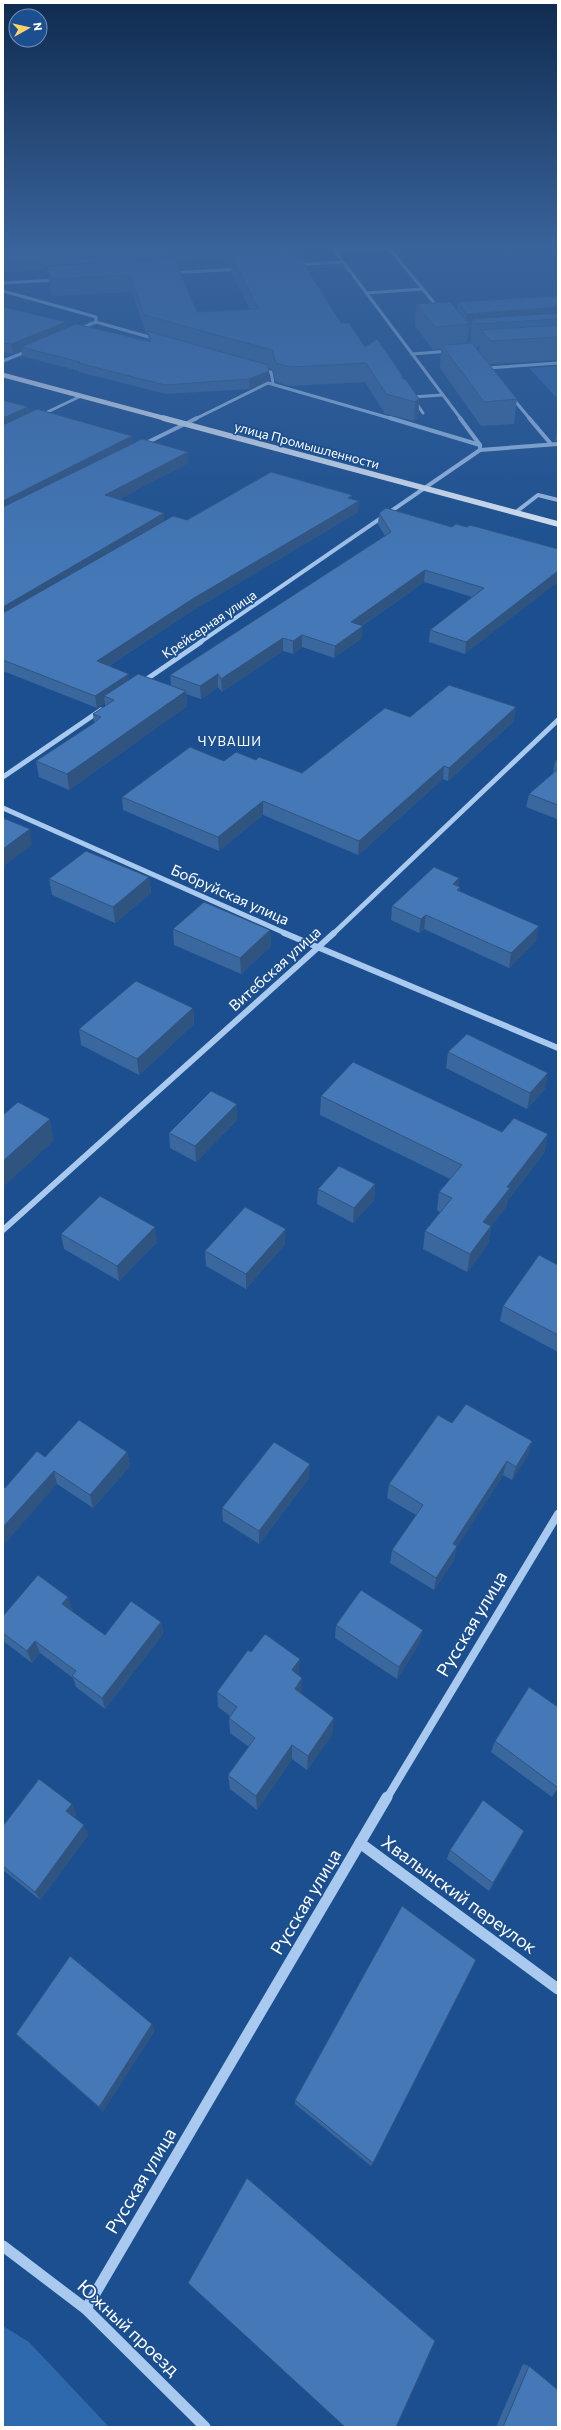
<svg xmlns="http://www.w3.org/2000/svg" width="561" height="2430" font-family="Commissioner,sans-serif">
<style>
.green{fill:#2e69ad}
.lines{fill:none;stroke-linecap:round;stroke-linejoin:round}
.minor-far5{stroke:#a9c9ee;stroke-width:3}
.minor-far4{stroke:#a9c9ee;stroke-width:4}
.minor-far3{stroke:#a9c9ee;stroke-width:5}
.minor-far2{stroke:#a9c9ee;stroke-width:6}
.minor-far1{stroke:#a9c9ee;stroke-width:8}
.minor{stroke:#a9c9ee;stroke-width:11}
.major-far1{stroke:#f0f6ff;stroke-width:4.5}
.major{stroke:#f0f6ff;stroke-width:5.5}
.wall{fill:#3a679d;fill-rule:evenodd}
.shaded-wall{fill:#305480}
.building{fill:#4478b7;stroke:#305480}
.labels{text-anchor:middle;stroke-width:3.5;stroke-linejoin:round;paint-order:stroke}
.far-street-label{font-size:13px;fill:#fff;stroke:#1b4f8f}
.far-neighbourhood-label{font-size:13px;letter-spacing:1px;fill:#fff;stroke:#1b4f8f}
.street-label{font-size:15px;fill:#fff;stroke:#1b4f8f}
.near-street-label{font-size:18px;fill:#fff;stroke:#1b4f8f}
</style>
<rect width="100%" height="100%" fill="#1b4f8f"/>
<g class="green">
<path d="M 558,366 L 558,399 L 529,368 Z"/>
<path d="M 3,2326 L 29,2342 L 109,2427 L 3,2427 Z"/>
</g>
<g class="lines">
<g class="minor-far5">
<path d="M 332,247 L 461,419"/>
<path d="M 333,249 L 389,248 L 440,310"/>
<path d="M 295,265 L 343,262"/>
<path d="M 171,273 L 240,269"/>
<path d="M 3,283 L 57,280"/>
<path d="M 3,291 L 96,317 L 96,322"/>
<path d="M 366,293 L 423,289"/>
<path d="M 96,322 L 156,339"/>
<path d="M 76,330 L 96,322"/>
<path d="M 412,354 L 450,351"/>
<path d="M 3,361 L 30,350"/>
<path d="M 487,368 L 558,363"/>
<path d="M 260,369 L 271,372 L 273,383"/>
<path d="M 510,395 L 530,419"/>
<path d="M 423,413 L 412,397 L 442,395"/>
<path d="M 39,416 L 81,396"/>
<path d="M 195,419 L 268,383 L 393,419"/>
</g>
<g class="minor-far4">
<path d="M 390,418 L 480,445"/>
<path d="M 460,418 L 480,445"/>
<path d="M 529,418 L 551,444"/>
<path d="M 142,445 L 197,418"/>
<path d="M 480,450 L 558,444"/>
<path d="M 516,512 L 538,495 L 558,500"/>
<path d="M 199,643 L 480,450 L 480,445"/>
</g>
<g class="minor-far3">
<path d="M 141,683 L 201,642"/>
<path d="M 3,777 L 101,710"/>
<path d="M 3,808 L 287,934"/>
<path d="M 333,934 L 558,720"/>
</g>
<g class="minor-far2">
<path d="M 284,933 L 558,1048"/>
<path d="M 3,1230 L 334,933"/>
</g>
<path class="minor-far1" d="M 387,1798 L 558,1514"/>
<g class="minor">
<path d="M 360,1843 L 558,1989"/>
<path d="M 3,2246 L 86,2309 L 205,2427"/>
<path d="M 86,2309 L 387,1797"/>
</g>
<path class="major-far1" d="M 3,375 L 167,419"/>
<path class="major" d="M 163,418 L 558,524"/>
</g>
<g class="wall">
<path d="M 3,245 L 304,245 L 304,253 L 297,254 L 341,323 L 365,347 L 402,378 L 419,399 L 418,419 L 414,421 L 385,414 L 365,382 L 290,386 L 276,382 L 272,369 L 269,368 L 269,380 L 249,389 L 166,394 L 79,372 L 79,371 L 22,356 L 21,350 L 13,354 L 3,352 L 3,307 L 66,328 L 149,341 L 148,334 L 146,333 L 132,292 L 52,296 L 48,277 L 46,270 L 3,272 ZM 225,260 L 229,266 L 231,266 L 231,272 L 250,309 L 197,312 L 176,262 Z"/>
<path d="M 558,296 L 558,360 L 489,364 L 517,399 L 514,424 L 481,426 L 440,368 L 441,349 L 433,350 L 415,326 L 416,304 L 457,310 L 458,302 ZM 468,336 L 471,336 L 470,342 L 471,343 L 467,343 ZM 480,346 L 479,351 L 475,347 Z"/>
<path d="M 3,400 L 28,407 L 29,413 L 132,436 L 133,444 L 188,452 L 188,463 L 119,499 L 164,521 L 187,520 L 352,499 L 358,512 L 195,609 L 109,666 L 130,679 L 171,685 L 170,675 L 385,536 L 378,524 L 379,513 L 452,527 L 467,527 L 558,549 L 465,654 L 429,642 L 430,630 L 472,597 L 424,582 L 362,626 L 362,638 L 334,658 L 302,647 L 293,654 L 283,651 L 222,692 L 218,687 L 201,699 L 186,694 L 187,706 L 69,790 L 39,777 L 36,761 L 94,723 L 93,714 L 105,706 L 105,703 L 97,708 L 3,671 Z"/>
<path d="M 558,421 L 558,441 L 555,441 Z"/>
<path d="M 410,717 L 514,721 L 448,781 L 443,779 L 358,855 L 263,815 L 219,851 L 123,810 L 122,797 L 224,761 L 256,760 L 302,773 Z"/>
<path d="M 558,759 L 558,818 L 557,819 L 526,807 L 529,794 L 553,773 L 555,761 Z"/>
<path d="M 149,877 L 151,893 L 115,923 L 52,895 L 49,879 Z"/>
<path d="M 459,878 L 458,886 L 460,887 L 460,891 L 536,941 L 509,968 L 424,929 L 419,933 L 391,920 L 392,906 Z"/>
<path d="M 173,929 L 270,930 L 271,946 L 241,974 L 174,945 Z"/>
<path d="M 193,1008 L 194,1024 L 139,1075 L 81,1045 L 79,1029 Z"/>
<path d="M 448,1052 L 545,1089 L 527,1109 L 446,1068 Z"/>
<path d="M 321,1096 L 502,1132 L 548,1134 L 544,1153 L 507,1201 L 506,1207 L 491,1226 L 488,1244 L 467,1272 L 423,1249 L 425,1231 L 440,1212 L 437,1210 L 439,1192 L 450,1179 L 320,1115 Z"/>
<path d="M 237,1120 L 196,1162 L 170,1148 L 169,1133 Z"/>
<path d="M 375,1184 L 374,1200 L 353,1223 L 317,1204 L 318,1189 Z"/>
<path d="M 61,1234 L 157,1242 L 119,1281 L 64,1249 Z"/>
<path d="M 285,1244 L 246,1289 L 206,1266 L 205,1251 Z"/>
<path d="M 558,1265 L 558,1352 L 500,1321 L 503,1306 Z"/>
<path d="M 452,1423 L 532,1441 L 528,1455 L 512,1480 L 503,1475 L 456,1548 L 454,1560 L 434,1590 L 390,1563 L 392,1550 L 416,1515 L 387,1498 L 389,1484 Z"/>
<path d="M 127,1452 L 130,1466 L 93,1508 L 57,1484 L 5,1488 L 45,1457 Z"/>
<path d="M 309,1478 L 259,1544 L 223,1521 L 222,1508 Z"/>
<path d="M 68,1597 L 72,1610 L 71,1611 L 105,1635 L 161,1622 L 163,1634 L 105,1709 L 76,1687 L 73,1678 L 40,1653 L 32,1663 L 3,1641 L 3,1616 Z"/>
<path d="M 336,1625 L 420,1642 L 397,1679 L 335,1638 Z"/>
<path d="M 251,1652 L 299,1675 L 301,1694 L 333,1733 L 307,1770 L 292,1759 L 257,1810 L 230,1789 L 228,1775 L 249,1747 L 230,1733 L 229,1718 L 230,1716 L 218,1707 L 217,1692 Z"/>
<path d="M 558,1707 L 558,1788 L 552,1797 L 491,1752 L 495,1741 Z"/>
<path d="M 72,1804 L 76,1814 L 74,1817 L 88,1835 L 40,1900 L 3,1870 L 3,1826 Z"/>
<path d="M 519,1841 L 489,1891 L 447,1859 L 450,1850 Z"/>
<path d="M 155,2030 L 103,2111 L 22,2040 L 16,2034 Z"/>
<path d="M 295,2100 L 373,2163 L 371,2166 L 295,2104 Z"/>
<path d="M 523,2364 L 529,2366 L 558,2427 L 496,2427 Z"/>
</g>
<g class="shaded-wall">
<path d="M 228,257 L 231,257 L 231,266 L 229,266 Z"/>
<path d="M 558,307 L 558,319 L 472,319 L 471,336 L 468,336 L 469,324 L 466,325 L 467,314 Z"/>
<path d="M 66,322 L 67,331 L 21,347 L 21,350 L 13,354 L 11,344 Z"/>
<path d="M 269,371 L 269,380 L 249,389 L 249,379 Z"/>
<path d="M 419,399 L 418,419 L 414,421 L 415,402 Z"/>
<path d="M 28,407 L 29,417 L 3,429 L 3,418 Z"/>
<path d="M 132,436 L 133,447 L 3,512 L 3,501 Z"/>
<path d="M 188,452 L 188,463 L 106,506 L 105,495 Z"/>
<path d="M 352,495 L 352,505 L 359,501 L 358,512 L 195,609 L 98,673 L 97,661 Z"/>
<path d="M 164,513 L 164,524 L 3,619 L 3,607 Z"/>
<path d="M 425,570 L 424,582 L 350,634 L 351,622 Z"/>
<path d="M 558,571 L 558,582 L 465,654 L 466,642 Z"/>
<path d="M 363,626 L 362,638 L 334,658 L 335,646 Z"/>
<path d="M 302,635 L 302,647 L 293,654 L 293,641 Z"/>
<path d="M 283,638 L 283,651 L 222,692 L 221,679 Z"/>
<path d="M 129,674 L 130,685 L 104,696 L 105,703 L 97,708 L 95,696 Z"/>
<path d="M 218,674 L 218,687 L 201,699 L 200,686 Z"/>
<path d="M 186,691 L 187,706 L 69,790 L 67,774 Z"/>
<path d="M 516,707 L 514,721 L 448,781 L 449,768 Z"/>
<path d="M 444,766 L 443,779 L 358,855 L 359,841 Z"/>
<path d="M 263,801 L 263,815 L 219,851 L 218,837 Z"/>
<path d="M 30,829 L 32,845 L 3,867 L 3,849 Z"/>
<path d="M 149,877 L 151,893 L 115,923 L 113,907 Z"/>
<path d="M 459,878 L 458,890 L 460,887 L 459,902 L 453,884 Z"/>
<path d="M 426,915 L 424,929 L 419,933 L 421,919 Z"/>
<path d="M 539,926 L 536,941 L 509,968 L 511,953 Z"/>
<path d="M 270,930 L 271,946 L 241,974 L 240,958 Z"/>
<path d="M 193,1008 L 194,1024 L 139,1075 L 137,1059 Z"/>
<path d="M 548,1073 L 545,1089 L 527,1109 L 530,1093 Z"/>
<path d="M 237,1104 L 237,1120 L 196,1162 L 195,1146 Z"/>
<path d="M 50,1119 L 54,1141 L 3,1187 L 3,1161 Z"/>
<path d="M 548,1134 L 544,1153 L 507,1201 L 506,1207 L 480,1240 L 483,1222 L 507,1187 Z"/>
<path d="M 375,1184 L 374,1200 L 353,1223 L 354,1208 Z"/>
<path d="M 491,1226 L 488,1244 L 467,1272 L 470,1254 Z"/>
<path d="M 155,1227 L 157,1242 L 119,1281 L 117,1266 Z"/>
<path d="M 286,1229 L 285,1244 L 246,1289 L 246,1274 Z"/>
<path d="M 532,1441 L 528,1455 L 512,1480 L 516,1467 Z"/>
<path d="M 127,1452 L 130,1466 L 93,1508 L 90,1495 Z"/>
<path d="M 507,1461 L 503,1475 L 456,1548 L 454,1560 L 434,1590 L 436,1578 L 453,1544 Z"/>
<path d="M 310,1464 L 309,1478 L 259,1544 L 259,1531 Z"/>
<path d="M 54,1471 L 57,1484 L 3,1546 L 3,1527 Z"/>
<path d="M 68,1597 L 72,1610 L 66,1617 L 62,1604 Z"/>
<path d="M 161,1622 L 163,1634 L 105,1709 L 102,1698 Z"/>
<path d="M 423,1630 L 420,1642 L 397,1679 L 399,1667 Z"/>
<path d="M 35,1641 L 40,1653 L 32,1663 L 27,1651 Z"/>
<path d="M 300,1659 L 299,1675 L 292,1670 Z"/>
<path d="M 302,1678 L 302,1693 L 294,1704 L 295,1689 Z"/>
<path d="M 334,1718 L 333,1733 L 307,1770 L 308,1756 Z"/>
<path d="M 292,1745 L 292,1759 L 257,1810 L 256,1796 Z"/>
<path d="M 72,1804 L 76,1814 L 71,1821 L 66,1811 Z"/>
<path d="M 84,1825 L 88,1835 L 40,1900 L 35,1892 Z"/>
<path d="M 524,1831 L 519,1841 L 489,1891 L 493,1883 Z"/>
<path d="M 152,2024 L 155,2030 L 103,2111 L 99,2107 Z"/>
</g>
<g class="building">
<path d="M 3,245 L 294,245 L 287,246 L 291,251 L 231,255 L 231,257 L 228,257 L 225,251 L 169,254 L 171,259 L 47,266 L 48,268 L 47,269 L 45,261 L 3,263 Z"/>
<path d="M 296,251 L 341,323 L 349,323 L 365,347 L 377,339 L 402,375 L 402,378 L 406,380 L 419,399 L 415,402 L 386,394 L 366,363 L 291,367 L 276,363 L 272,350 L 144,315 L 130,275 L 50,279 L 47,266 L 174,258 L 197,312 L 259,309 L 231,255 Z"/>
<path d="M 558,296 L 558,307 L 467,314 L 458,302 Z"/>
<path d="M 450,302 L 469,324 L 435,327 L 416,304 Z"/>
<path d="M 3,307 L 66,322 L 11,344 L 3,343 Z"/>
<path d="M 558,313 L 558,319 L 477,324 L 472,319 Z"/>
<path d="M 76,324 L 151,342 L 147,331 L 268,365 L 269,371 L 249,379 L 165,385 L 78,363 L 80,362 L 21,347 Z"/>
<path d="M 558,325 L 558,337 L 491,341 L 481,330 Z"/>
<path d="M 472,343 L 517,399 L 484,402 L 442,345 Z"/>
<path d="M 3,400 L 28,407 L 3,418 Z"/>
<path d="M 37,409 L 132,436 L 3,501 L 3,425 Z"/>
<path d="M 142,439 L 188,452 L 105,495 L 164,513 L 3,607 L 3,507 Z"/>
<path d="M 271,472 L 352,495 L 348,498 L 359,501 L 194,598 L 97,661 L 129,674 L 95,696 L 3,660 L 3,613 L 173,516 L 187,520 Z"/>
<path d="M 386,508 L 452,527 L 456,524 L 467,527 L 470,525 L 558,549 L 558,571 L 466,642 L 430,630 L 484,588 L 425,570 L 351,622 L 363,626 L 335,646 L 302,635 L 293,641 L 283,638 L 221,679 L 218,674 L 200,686 L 170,675 L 391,532 L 379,513 Z"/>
<path d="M 138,674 L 186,691 L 67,774 L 36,761 L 94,723 L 101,717 L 93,714 L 114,700 L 104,696 Z"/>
<path d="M 449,685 L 516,707 L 449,768 L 444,766 L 359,841 L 263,801 L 218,837 L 122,797 L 190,747 L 224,761 L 236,752 L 256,760 L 259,757 L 302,773 L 385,708 L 410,717 Z"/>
<path d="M 558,759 L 558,762 L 555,761 Z"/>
<path d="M 558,769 L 558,805 L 529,794 Z"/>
<path d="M 3,818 L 30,829 L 3,849 Z"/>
<path d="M 86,851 L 149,877 L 113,907 L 49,879 Z"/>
<path d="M 434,867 L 459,878 L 453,884 L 460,887 L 457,890 L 539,926 L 511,953 L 426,915 L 421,919 L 392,906 Z"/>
<path d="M 204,902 L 270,930 L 240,958 L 173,929 Z"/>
<path d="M 136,981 L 193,1008 L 137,1059 L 79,1029 Z"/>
<path d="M 467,1034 L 548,1073 L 530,1093 L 448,1052 Z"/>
<path d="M 353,1062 L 502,1132 L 514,1118 L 548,1134 L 507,1187 L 510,1188 L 483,1222 L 491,1226 L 470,1254 L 425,1231 L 452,1198 L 439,1192 L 462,1165 L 321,1096 Z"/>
<path d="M 211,1091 L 237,1104 L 195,1146 L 169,1133 Z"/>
<path d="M 18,1102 L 50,1119 L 3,1161 L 3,1115 Z"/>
<path d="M 339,1166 L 375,1184 L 354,1208 L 318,1189 Z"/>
<path d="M 100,1196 L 155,1227 L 117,1266 L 61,1234 Z"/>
<path d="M 245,1207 L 286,1229 L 246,1274 L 205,1251 Z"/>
<path d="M 539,1255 L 558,1265 L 558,1335 L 503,1306 Z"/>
<path d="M 466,1404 L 532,1441 L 516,1467 L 507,1461 L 453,1544 L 457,1546 L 436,1578 L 392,1550 L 423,1505 L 389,1484 L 438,1415 L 452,1423 Z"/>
<path d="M 79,1420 L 127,1452 L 90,1495 L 54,1471 L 3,1527 L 3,1487 L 5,1488 L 37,1451 L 45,1457 Z"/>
<path d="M 274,1442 L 310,1464 L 259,1531 L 222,1508 Z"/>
<path d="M 38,1575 L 68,1597 L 62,1604 L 105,1635 L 131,1601 L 161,1622 L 102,1698 L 72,1676 L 76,1671 L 35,1641 L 27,1651 L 3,1633 L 3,1616 Z"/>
<path d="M 361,1590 L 423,1630 L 399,1667 L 336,1625 Z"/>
<path d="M 265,1634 L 300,1659 L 292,1670 L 302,1678 L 295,1689 L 334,1718 L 308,1756 L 292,1745 L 256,1796 L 228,1775 L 255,1738 L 229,1718 L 237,1707 L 217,1692 L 248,1650 L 251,1652 Z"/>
<path d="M 529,1687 L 558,1707 L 558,1786 L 557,1787 L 495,1741 Z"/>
<path d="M 39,1779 L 72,1804 L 66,1811 L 84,1825 L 35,1892 L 3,1866 L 3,1826 Z"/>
<path d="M 483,1800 L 524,1831 L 493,1883 L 450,1850 Z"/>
<path d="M 402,1906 L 476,1960 L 373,2163 L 295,2100 Z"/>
<path d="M 70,1956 L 152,2024 L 99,2107 L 16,2034 Z"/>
<path d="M 247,2178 L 435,2341 L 396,2427 L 345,2427 L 188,2283 Z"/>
<path d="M 529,2366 L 558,2390 L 558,2427 L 503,2427 Z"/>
</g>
<linearGradient id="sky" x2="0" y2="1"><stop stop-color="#0f2b4f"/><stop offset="0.42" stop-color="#39639b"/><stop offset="1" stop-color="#39639b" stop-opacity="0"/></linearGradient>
<rect width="561" height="586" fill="url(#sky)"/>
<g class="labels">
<g class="far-street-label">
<text transform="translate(307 445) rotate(15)" y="5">улица Промышленности</text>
<text transform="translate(209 624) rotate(-34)" y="5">Крейсерная улица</text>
</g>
<g class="far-neighbourhood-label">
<text x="230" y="746">ЧУВАШИ</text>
</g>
<g class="street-label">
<text transform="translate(230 895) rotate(24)" y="5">Бобруйская улица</text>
<text transform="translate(275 969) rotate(-42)" y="5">Витебская улица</text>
</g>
<g class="near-street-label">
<text transform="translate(472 1624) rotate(-59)" y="6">Русская улица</text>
<text transform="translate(459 1895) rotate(36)" y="6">Хвалынский переулок</text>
<text transform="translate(306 1902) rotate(-59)" y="6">Русская улица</text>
<text transform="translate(141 2181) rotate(-59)" y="6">Русская улица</text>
<text transform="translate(128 2328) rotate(43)" y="6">Южный проезд</text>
</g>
</g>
<rect width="561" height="2430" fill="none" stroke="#ffffff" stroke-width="8"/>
<g transform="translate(28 28) rotate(82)"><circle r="19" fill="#1b4f8f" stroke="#7695bc"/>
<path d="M0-3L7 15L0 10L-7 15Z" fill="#ffd166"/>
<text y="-6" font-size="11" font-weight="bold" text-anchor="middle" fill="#ffffff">N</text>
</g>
</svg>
